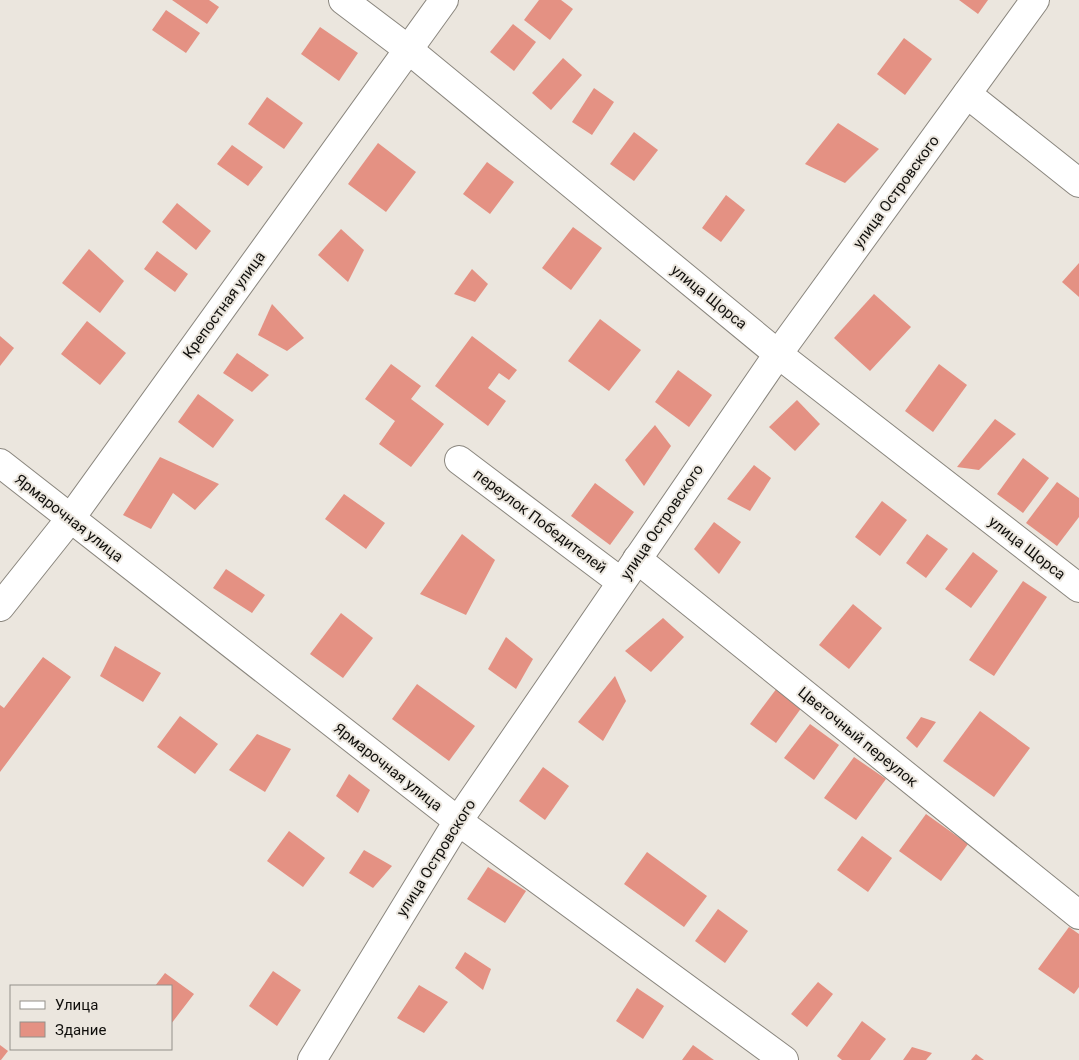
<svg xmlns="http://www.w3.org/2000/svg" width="1079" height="1060" font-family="Roboto,sans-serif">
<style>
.building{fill:#e49183}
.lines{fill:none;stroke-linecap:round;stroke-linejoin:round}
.minor-casing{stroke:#8a867e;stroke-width:30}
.minor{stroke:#fff;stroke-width:28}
.labels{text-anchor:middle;stroke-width:4;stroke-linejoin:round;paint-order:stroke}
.street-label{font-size:15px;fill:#100f0c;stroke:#ebe6de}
</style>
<rect width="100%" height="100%" fill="#ebe6de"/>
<g class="building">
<path d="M 172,0 L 209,0 L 219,7 L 207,24 Z"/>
<path d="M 539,0 L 561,0 L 573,9 L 550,40 L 524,20 Z"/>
<path d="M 959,0 L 988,0 L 978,14 Z"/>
<path d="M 166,10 L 200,33 L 186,53 L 152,30 Z"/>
<path d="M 513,24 L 536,42 L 514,71 L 490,52 Z"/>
<path d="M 320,27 L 358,53 L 339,81 L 301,54 Z"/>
<path d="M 904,38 L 932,59 L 905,95 L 877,74 Z"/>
<path d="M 563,58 L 582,75 L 551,110 L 532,93 Z"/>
<path d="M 594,88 L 614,102 L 592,135 L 572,122 Z"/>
<path d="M 267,97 L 303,123 L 284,149 L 248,124 Z"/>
<path d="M 838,123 L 879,149 L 845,183 L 805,164 Z"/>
<path d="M 634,132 L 658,150 L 634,181 L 610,164 Z"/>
<path d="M 378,143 L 416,172 L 386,212 L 348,184 Z"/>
<path d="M 232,145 L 263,167 L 248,186 L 217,164 Z"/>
<path d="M 487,162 L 514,182 L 490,214 L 463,194 Z"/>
<path d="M 726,195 L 745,210 L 721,242 L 702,228 Z"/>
<path d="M 177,203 L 211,231 L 196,250 L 162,222 Z"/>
<path d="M 573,227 L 602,248 L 571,290 L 542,268 Z"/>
<path d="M 341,229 L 364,250 L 348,282 L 318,255 Z"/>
<path d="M 89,249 L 124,281 L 100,313 L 62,283 Z"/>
<path d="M 157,251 L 188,274 L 175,292 L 144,269 Z"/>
<path d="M 1079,263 L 1079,297 L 1062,282 Z"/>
<path d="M 472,269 L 488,284 L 475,302 L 454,294 Z"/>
<path d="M 874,294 L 911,327 L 870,371 L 834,338 Z"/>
<path d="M 272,304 L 304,338 L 287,351 L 258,335 Z"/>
<path d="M 600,319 L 641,350 L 609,391 L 568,361 Z"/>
<path d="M 87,321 L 126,353 L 100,385 L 61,354 Z"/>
<path d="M 0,336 L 14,348 L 0,366 Z"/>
<path d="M 472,336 L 517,370 L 509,380 L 499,373 L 488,388 L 506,401 L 488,426 L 435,386 Z"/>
<path d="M 237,353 L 269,375 L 252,392 L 223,373 Z"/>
<path d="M 391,364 L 421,386 L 411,399 L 444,424 L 411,467 L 379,444 L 395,421 L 365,399 Z"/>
<path d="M 939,364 L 967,385 L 933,432 L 905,411 Z"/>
<path d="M 678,370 L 712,395 L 689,427 L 655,402 Z"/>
<path d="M 198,394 L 234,420 L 213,448 L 178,422 Z"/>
<path d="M 797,400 L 820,424 L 795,451 L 769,427 Z"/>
<path d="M 995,419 L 1016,434 L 979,470 L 957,467 Z"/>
<path d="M 655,425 L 671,446 L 644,486 L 625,460 Z"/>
<path d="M 160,457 L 219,484 L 195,510 L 173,493 L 151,529 L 123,515 Z"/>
<path d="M 1023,458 L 1049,478 L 1023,513 L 997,494 Z"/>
<path d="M 754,465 L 771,478 L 750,511 L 727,499 Z"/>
<path d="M 1057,482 L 1079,498 L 1079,517 L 1057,546 L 1026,523 Z"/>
<path d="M 595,483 L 634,512 L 610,545 L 571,516 Z"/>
<path d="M 344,494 L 385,523 L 366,549 L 325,519 Z"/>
<path d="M 882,501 L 907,520 L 880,556 L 855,537 Z"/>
<path d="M 714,522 L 741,542 L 719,574 L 694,549 Z"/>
<path d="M 462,534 L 495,560 L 466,615 L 420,594 Z"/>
<path d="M 927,534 L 948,549 L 926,578 L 906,563 Z"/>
<path d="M 973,552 L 998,571 L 971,608 L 945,589 Z"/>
<path d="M 226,569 L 265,595 L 252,613 L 213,588 Z"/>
<path d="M 1023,581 L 1047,597 L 994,676 L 969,660 Z"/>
<path d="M 853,604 L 882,628 L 849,669 L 819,645 Z"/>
<path d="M 341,613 L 373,638 L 343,678 L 310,654 Z"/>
<path d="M 663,618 L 684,637 L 651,672 L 625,651 Z"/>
<path d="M 506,637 L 533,659 L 516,689 L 488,669 Z"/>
<path d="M 115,646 L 161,673 L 143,702 L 100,676 Z"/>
<path d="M 43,657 L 71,677 L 0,772 L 0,705 L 4,708 Z"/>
<path d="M 615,676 L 626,701 L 603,741 L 578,722 Z"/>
<path d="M 417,684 L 475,726 L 449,761 L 392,719 Z"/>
<path d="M 777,688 L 802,707 L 776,743 L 750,724 Z"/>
<path d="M 980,711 L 1030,748 L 994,797 L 943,761 Z"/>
<path d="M 180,716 L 218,744 L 195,774 L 157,747 Z"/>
<path d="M 921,717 L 936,722 L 917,748 L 906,738 Z"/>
<path d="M 810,724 L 839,745 L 814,780 L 784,758 Z"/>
<path d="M 257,734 L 291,749 L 265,792 L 229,770 Z"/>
<path d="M 854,757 L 886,779 L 856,820 L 824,798 Z"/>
<path d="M 543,767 L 569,786 L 545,820 L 519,801 Z"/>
<path d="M 349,774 L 370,790 L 358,813 L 336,796 Z"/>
<path d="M 926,814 L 968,844 L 941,881 L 899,851 Z"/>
<path d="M 289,831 L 325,858 L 303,887 L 267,861 Z"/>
<path d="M 862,836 L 892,858 L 868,892 L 837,870 Z"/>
<path d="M 364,850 L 392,866 L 373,888 L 349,873 Z"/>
<path d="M 647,852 L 707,896 L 684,927 L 624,884 Z"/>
<path d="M 488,867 L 526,891 L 505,923 L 467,899 Z"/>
<path d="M 718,909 L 748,931 L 725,963 L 695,941 Z"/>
<path d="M 1069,927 L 1079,934 L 1079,987 L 1074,994 L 1038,969 Z"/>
<path d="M 465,952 L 491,969 L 483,990 L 455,968 Z"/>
<path d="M 273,971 L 301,990 L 277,1026 L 249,1006 Z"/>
<path d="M 165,973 L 194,994 L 171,1024 L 171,986 L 155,986 Z"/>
<path d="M 818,982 L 833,994 L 807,1027 L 791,1014 Z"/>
<path d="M 419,985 L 448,1002 L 424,1033 L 397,1018 Z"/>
<path d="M 637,988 L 664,1006 L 643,1039 L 616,1021 Z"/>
<path d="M 862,1021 L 886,1039 L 870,1060 L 842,1060 L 837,1056 Z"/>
<path d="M 0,1045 L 8,1051 L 1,1060 L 0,1060 Z"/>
<path d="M 693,1045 L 714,1060 L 682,1060 Z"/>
<path d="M 912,1047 L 932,1053 L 926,1060 L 903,1060 Z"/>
<path d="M 976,1054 L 984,1060 L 971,1060 Z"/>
</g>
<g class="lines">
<g class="minor-casing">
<g id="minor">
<path d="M 343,0 L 409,50 L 778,354 L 1079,588"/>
<path d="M 967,94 L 1079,183"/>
<path d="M 459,460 L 621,582"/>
<path d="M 0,463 L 458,821 L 784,1060"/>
<path d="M 637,559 L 1079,915"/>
<path d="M 0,607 L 70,519 L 444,0"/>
<path d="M 312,1060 L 458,821 L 778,354 L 1035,0"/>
</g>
</g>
<use href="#minor" class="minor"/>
</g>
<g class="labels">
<g class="street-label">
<text transform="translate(896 192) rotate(-54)" y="5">улица Островского</text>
<text transform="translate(709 297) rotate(39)" y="5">улица Щорса</text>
<text transform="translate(224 305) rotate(-54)" y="5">Крепостная улица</text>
<text transform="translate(69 518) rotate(38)" y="5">Ярмарочная улица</text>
<text transform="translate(540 521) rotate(37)" y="5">переулок Победителей</text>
<text transform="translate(662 522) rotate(-56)" y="5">улица Островского</text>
<text transform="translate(1027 548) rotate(38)" y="5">улица Щорса</text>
<text transform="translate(858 737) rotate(39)" y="5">Цветочный переулок</text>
<text transform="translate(388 767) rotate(38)" y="5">Ярмарочная улица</text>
<text transform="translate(436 858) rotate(-58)" y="5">улица Островского</text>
</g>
</g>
<rect x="10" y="985" width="162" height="65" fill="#ebe6de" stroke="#93908a"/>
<rect x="20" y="1001" width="25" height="8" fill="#ffffff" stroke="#93908a"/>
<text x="55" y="1010" font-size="15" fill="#100f0c">Улица</text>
<rect x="20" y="1022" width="25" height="15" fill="#e49183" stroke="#93908a"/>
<text x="55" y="1035" font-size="15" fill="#100f0c">Здание</text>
</svg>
